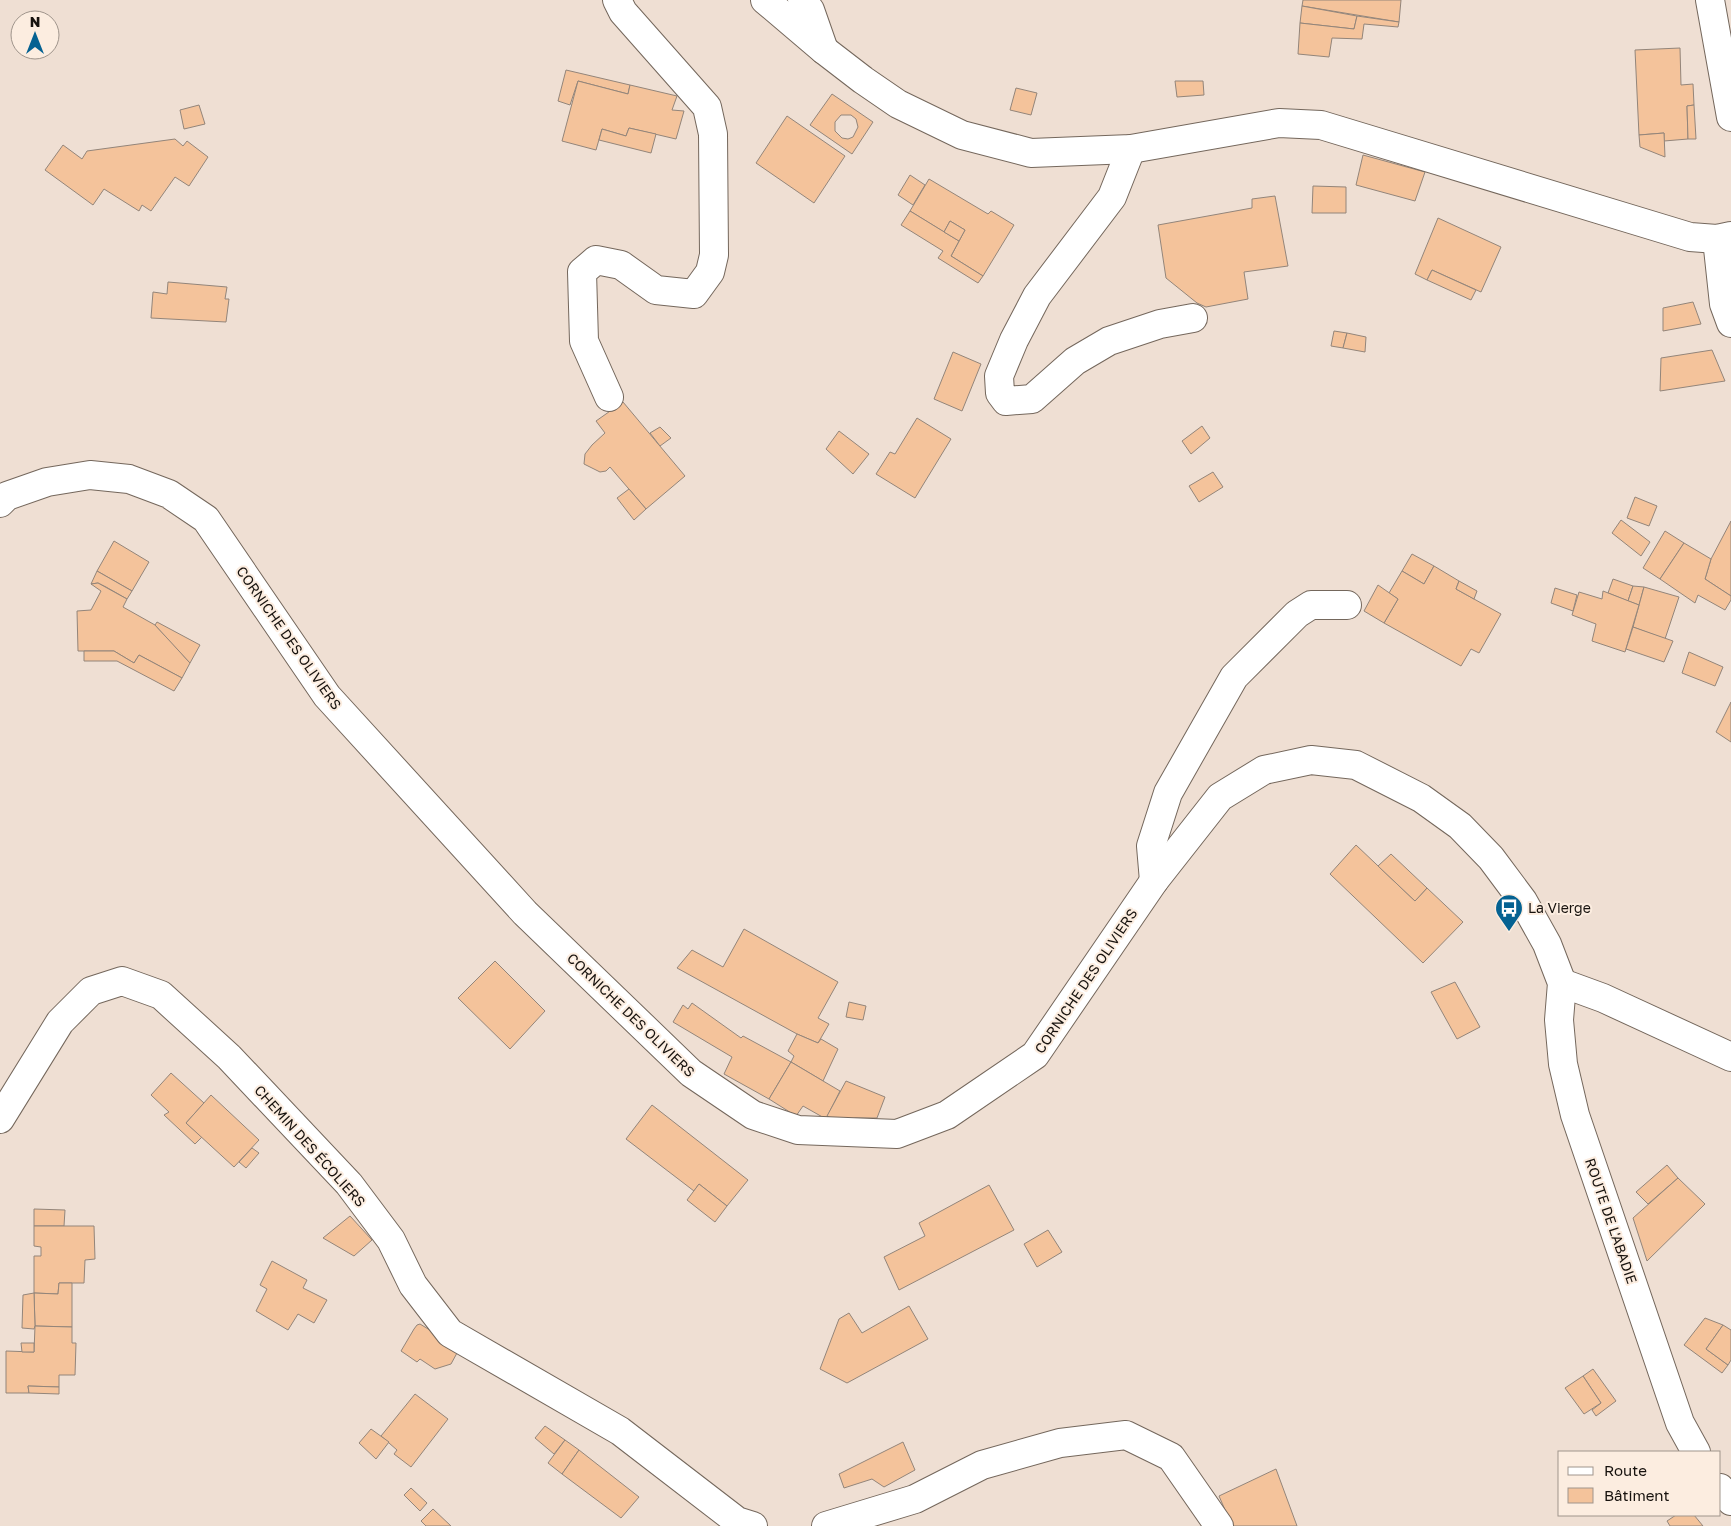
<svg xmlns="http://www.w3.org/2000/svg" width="1731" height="1526" font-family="'Golos Text',sans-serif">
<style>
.building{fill:#f4c39b;stroke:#93857a;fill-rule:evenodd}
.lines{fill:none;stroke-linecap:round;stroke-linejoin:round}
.minor-casing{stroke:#74675c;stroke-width:30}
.minor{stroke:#fff;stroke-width:28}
.labels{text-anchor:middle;stroke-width:4;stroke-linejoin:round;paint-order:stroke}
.street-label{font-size:14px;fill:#17120e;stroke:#fcede0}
.poi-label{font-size:14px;fill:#17120e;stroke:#fcede0;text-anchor:start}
</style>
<rect width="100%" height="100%" fill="#efdfd3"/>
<g class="building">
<path d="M 1303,0 L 1401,0 L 1399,22 L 1302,6 Z"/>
<path d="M 1302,6 L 1357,16 L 1354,29 L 1300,23 Z"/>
<path d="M 1357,16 L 1399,22 L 1398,27 L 1364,24 L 1362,39 L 1332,38 L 1329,57 L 1298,54 L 1300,23 L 1354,29 Z"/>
<path d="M 1680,48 L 1681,85 L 1693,84 L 1694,105 L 1687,106 L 1688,139 L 1664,141 L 1664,133 L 1639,135 L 1635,50 Z"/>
<path d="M 566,70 L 630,85 L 628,94 L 578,81 L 570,105 L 558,101 Z"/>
<path d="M 578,81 L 628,94 L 630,85 L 677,96 L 672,110 L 684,111 L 676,139 L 629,128 L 626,136 L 602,129 L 596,150 L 562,141 Z"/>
<path d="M 1175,81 L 1203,81 L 1204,95 L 1177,97 Z"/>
<path d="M 1016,88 L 1037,93 L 1031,115 L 1010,110 Z"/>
<path d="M 832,94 L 873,122 L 852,154 L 810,125 ZM 841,115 L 851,115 L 856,119 L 858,127 L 853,137 L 848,139 L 842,138 L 835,131 L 835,122 Z"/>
<path d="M 199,105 L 205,124 L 184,129 L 180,110 Z"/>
<path d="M 1694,105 L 1696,139 L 1688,139 L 1687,106 Z"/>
<path d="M 787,116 L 845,156 L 814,203 L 756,163 Z"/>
<path d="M 629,128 L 656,134 L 651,153 L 599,140 L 602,129 L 626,136 Z"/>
<path d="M 1664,133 L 1665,157 L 1640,147 L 1639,135 Z"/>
<path d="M 175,139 L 183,146 L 187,141 L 208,157 L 189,186 L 175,177 L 151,211 L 142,205 L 139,211 L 104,189 L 93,205 L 45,170 L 63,145 L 82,159 L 87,151 Z"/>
<path d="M 1363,155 L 1425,172 L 1415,201 L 1356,185 Z"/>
<path d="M 910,175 L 925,185 L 913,205 L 898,195 Z"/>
<path d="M 929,179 L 988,214 L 991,211 L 1014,225 L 983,276 L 951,256 L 965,230 L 950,221 L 944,232 L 910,211 Z"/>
<path d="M 1313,186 L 1346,187 L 1346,213 L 1312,213 Z"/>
<path d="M 1275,196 L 1288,266 L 1244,272 L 1248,299 L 1206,307 L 1197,303 L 1166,278 L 1158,225 L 1252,208 L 1252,199 Z"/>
<path d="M 910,211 L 959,241 L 951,256 L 983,276 L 978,283 L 938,258 L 943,251 L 901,225 Z"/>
<path d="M 1438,218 L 1501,247 L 1481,292 L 1432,270 L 1427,280 L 1415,274 Z"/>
<path d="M 950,221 L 965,230 L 959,241 L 944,232 Z"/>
<path d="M 1432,270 L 1476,290 L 1471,300 L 1427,280 Z"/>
<path d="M 168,282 L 227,287 L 225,299 L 229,299 L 226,322 L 151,318 L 153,292 L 167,294 Z"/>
<path d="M 1693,302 L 1701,324 L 1663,331 L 1663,308 Z"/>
<path d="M 1334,331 L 1347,333 L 1343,348 L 1331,346 Z"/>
<path d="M 1347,333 L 1366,337 L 1365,352 L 1343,348 Z"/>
<path d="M 1712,350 L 1725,381 L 1660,391 L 1661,358 Z"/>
<path d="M 953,352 L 981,364 L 962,411 L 934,399 Z"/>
<path d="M 623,402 L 685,476 L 646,509 L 610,467 L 606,471 L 600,472 L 584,464 L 585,454 L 592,445 L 605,433 L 596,421 Z"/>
<path d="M 917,418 L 951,439 L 915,498 L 876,474 L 890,452 L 895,454 Z"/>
<path d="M 1202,426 L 1210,438 L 1191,454 L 1182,441 Z"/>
<path d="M 660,427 L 671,438 L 660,446 L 650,433 Z"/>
<path d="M 839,431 L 869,454 L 853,474 L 826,449 Z"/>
<path d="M 1213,472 L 1223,487 L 1199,502 L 1189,486 Z"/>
<path d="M 629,489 L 646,509 L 634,520 L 617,498 Z"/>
<path d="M 1635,497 L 1657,506 L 1649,526 L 1627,518 Z"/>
<path d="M 1621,520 L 1650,542 L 1641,556 L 1612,533 Z"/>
<path d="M 1731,521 L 1731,596 L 1705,579 L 1711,559 Z"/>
<path d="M 1665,531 L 1684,543 L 1660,579 L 1643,568 Z"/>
<path d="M 114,541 L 149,562 L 132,591 L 97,571 Z"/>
<path d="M 1684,543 L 1711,559 L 1705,579 L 1731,596 L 1731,600 L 1725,610 L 1698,595 L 1695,603 L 1660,579 Z"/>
<path d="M 1412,554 L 1434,566 L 1424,584 L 1402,571 Z"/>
<path d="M 1434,566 L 1459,581 L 1456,589 L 1501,614 L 1479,653 L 1471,649 L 1461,666 L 1384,623 L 1398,599 L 1389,593 L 1402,571 L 1424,584 Z"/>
<path d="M 97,571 L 132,591 L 127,599 L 106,587 L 98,583 L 91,584 Z"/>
<path d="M 1613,579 L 1633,586 L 1628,601 L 1608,593 Z"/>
<path d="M 1459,581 L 1477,591 L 1474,599 L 1456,589 Z"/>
<path d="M 98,583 L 127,599 L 123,607 L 155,625 L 174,645 L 190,663 L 182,678 L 139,655 L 134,663 L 114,651 L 78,651 L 77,611 L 91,610 L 101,591 L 91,584 Z"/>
<path d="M 1378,585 L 1398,599 L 1384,623 L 1364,611 Z"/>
<path d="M 1633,586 L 1644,587 L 1639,605 L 1628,601 Z"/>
<path d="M 1644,587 L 1679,597 L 1665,639 L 1633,627 Z"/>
<path d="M 1555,588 L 1577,595 L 1573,611 L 1551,603 Z"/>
<path d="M 1603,591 L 1639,605 L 1625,652 L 1592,641 L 1596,624 L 1572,615 L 1579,592 L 1602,599 Z"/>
<path d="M 157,622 L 200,645 L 190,663 L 155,625 Z"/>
<path d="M 1633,627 L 1673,641 L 1664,662 L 1626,649 Z"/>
<path d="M 84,651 L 114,651 L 134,663 L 139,655 L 182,678 L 174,691 L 117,661 L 84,661 Z"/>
<path d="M 1689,652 L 1723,667 L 1715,686 L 1682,673 Z"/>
<path d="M 1731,702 L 1731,742 L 1716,732 Z"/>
<path d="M 1356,845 L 1415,901 L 1427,888 L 1463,922 L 1423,963 L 1330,874 Z"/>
<path d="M 1391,854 L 1427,888 L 1415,901 L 1378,866 Z"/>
<path d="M 744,929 L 838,982 L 818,1018 L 829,1024 L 818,1043 L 797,1034 L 677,968 L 692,950 L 723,967 Z"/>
<path d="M 495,961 L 545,1011 L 510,1049 L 458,998 Z"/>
<path d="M 1455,982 L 1480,1027 L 1457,1039 L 1431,992 Z"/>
<path d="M 849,1002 L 866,1006 L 863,1020 L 846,1017 Z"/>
<path d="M 692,1003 L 741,1038 L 743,1036 L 791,1062 L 769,1099 L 724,1074 L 732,1057 L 673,1022 L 683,1005 L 688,1009 Z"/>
<path d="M 797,1034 L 818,1043 L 821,1039 L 838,1049 L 823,1081 L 791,1062 L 794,1056 L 788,1051 Z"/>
<path d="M 791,1062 L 840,1091 L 826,1119 L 803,1106 L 796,1116 L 769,1099 Z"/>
<path d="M 171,1073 L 204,1103 L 186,1123 L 202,1137 L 195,1144 L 164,1115 L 169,1112 L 151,1095 Z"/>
<path d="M 846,1081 L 885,1097 L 877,1118 L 856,1118 L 838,1121 L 827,1116 Z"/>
<path d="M 211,1095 L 259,1140 L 234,1167 L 186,1123 Z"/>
<path d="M 652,1105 L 748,1180 L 727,1206 L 699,1184 L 694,1191 L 626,1139 Z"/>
<path d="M 252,1148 L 259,1153 L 246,1168 L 239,1162 Z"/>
<path d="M 1667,1165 L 1678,1178 L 1648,1204 L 1636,1192 Z"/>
<path d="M 1678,1178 L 1705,1204 L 1647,1261 L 1633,1218 Z"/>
<path d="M 699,1184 L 727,1206 L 715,1222 L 687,1200 Z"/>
<path d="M 989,1185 L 1014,1230 L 899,1290 L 884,1257 L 925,1236 L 919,1223 Z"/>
<path d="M 34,1209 L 65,1210 L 64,1226 L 34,1226 Z"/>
<path d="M 350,1216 L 372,1240 L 354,1256 L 323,1238 Z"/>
<path d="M 34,1226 L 94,1226 L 95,1259 L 85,1260 L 84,1283 L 59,1283 L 58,1294 L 34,1293 L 34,1256 L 41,1256 L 41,1247 L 34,1246 Z"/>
<path d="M 1048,1230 L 1062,1252 L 1037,1267 L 1024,1244 Z"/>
<path d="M 272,1261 L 307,1280 L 303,1288 L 327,1300 L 314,1323 L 298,1314 L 288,1330 L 256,1311 L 267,1289 L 260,1285 Z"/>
<path d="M 59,1283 L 72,1283 L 72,1327 L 35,1326 L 34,1293 L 58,1294 Z"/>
<path d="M 34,1293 L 35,1326 L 34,1329 L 22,1328 L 23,1295 Z"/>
<path d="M 909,1306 L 928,1339 L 847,1383 L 820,1369 L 839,1319 L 849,1313 L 862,1333 Z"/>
<path d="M 1705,1318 L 1723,1325 L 1706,1349 L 1728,1365 L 1722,1373 L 1684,1345 Z"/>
<path d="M 420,1324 L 438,1335 L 457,1353 L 451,1364 L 435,1369 L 420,1359 L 417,1362 L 401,1351 L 414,1329 L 417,1325 Z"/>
<path d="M 1723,1325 L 1731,1330 L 1731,1360 L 1728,1365 L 1706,1349 Z"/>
<path d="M 35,1326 L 72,1327 L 72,1343 L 76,1343 L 75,1375 L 59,1375 L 59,1387 L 28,1386 L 29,1393 L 6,1393 L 6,1351 L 34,1352 Z"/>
<path d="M 21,1343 L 34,1343 L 34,1352 L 22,1352 Z"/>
<path d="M 1593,1369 L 1616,1401 L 1596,1416 L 1592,1410 L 1601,1403 L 1583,1376 Z"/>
<path d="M 1583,1376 L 1601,1403 L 1584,1414 L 1565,1388 Z"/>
<path d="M 28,1386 L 59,1387 L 59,1394 L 29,1393 Z"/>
<path d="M 415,1394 L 448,1419 L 411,1467 L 394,1454 L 397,1450 L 381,1436 Z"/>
<path d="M 545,1426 L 565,1440 L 554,1454 L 535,1438 Z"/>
<path d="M 371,1429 L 389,1442 L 376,1459 L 359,1443 Z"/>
<path d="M 565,1440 L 579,1450 L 562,1474 L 548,1463 Z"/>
<path d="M 903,1442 L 915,1470 L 884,1487 L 872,1479 L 844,1488 L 839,1474 Z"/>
<path d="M 579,1450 L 639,1497 L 621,1518 L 562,1474 Z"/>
<path d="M 1276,1469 L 1297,1526 L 1232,1526 L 1219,1496 Z"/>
<path d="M 411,1488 L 427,1503 L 420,1511 L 404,1495 Z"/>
<path d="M 433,1509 L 451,1526 L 426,1526 L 421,1521 Z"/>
<path d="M 1676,1515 L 1694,1515 L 1703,1526 L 1670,1526 L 1667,1521 Z"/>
</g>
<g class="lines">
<g class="minor-casing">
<g id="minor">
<path d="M 765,0 L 824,50 L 863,80 L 898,104 L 962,135 L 1031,153 L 1131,149 L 1279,123 L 1321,125 L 1690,237 L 1717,239 L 1731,236"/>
<path d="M 802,0 L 810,10 L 824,50"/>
<path d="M 1710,0 L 1731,117"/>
<path d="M 1131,149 L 1112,197 L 1037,296 L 1014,340 L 999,376 L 1000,393 L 1006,401 L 1032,399 L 1075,361 L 1109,341 L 1160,324 L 1193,318"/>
<path d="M 1717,239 L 1724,304 L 1731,323"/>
<path d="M 609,397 L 584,341 L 582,272 L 596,260 L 621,265 L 656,290 L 694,294 L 710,272 L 714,255 L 713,134 L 707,107 L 623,12 L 617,0"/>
<path d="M 0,503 L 7,496 L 47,482 L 90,475 L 129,479 L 169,494 L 206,519 L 327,696 L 525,913 L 691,1073 L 753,1115 L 798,1130 L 897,1134 L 947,1115 L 1035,1055 L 1154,881 L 1220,797 L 1264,770 L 1311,760 L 1356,765 L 1421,798 L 1460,826 L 1491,858 L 1523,901 L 1547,944 L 1562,983 L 1559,1020 L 1563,1064 L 1575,1115 L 1680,1423 L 1696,1452"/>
<path d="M 1154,881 L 1151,846 L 1168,793 L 1234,677 L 1297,614 L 1311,605 L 1347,605"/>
<path d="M 1562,983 L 1603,998 L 1731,1057"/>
<path d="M 0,1119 L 60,1022 L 91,991 L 122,981 L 161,995 L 229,1057 L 349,1184 L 391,1240 L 413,1285 L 450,1333 L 620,1431 L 737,1521 L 753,1526"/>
<path d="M 1720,1488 L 1731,1501"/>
<path d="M 826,1526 L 915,1499 L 982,1465 L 1060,1443 L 1126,1435 L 1171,1457 L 1219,1526"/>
</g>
</g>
<use href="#minor" class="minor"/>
</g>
<defs>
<g id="bus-pin" transform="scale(1.4375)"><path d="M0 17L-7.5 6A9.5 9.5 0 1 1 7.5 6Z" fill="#056292" stroke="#fcede0"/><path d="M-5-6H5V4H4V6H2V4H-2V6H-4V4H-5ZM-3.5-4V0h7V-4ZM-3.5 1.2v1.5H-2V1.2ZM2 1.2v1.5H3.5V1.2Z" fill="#fff"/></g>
</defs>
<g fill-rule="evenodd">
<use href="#bus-pin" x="1509" y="908"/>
</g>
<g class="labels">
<g class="street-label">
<text transform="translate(289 638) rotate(55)" y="5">CORNICHE DES OLIVIERS</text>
<text transform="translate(1086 981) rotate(-56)" y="5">CORNICHE DES OLIVIERS</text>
<text transform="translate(631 1015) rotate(44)" y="5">CORNICHE DES OLIVIERS</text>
<text transform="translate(310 1146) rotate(48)" y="5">CHEMIN DES ÉCOLIERS</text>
<text transform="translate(1611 1221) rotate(71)" y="5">ROUTE DE L'ABADIE</text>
</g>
<g class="poi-label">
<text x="1528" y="913">La Vierge</text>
</g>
</g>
<rect x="1558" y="1451" width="162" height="65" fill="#fcede0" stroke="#a0958c"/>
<rect x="1568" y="1467" width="25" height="8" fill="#ffffff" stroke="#a0958c"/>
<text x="1604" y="1476" font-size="15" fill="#17120e">Route</text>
<rect x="1568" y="1488" width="25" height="15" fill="#f4c39b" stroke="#a0958c"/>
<text x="1604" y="1501" font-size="15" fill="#17120e">Bâtiment</text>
<g transform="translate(35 35)"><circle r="24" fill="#fcede0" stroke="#a0958c"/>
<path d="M0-4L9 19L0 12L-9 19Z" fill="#056292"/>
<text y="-8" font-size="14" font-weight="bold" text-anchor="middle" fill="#17120e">N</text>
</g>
</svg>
